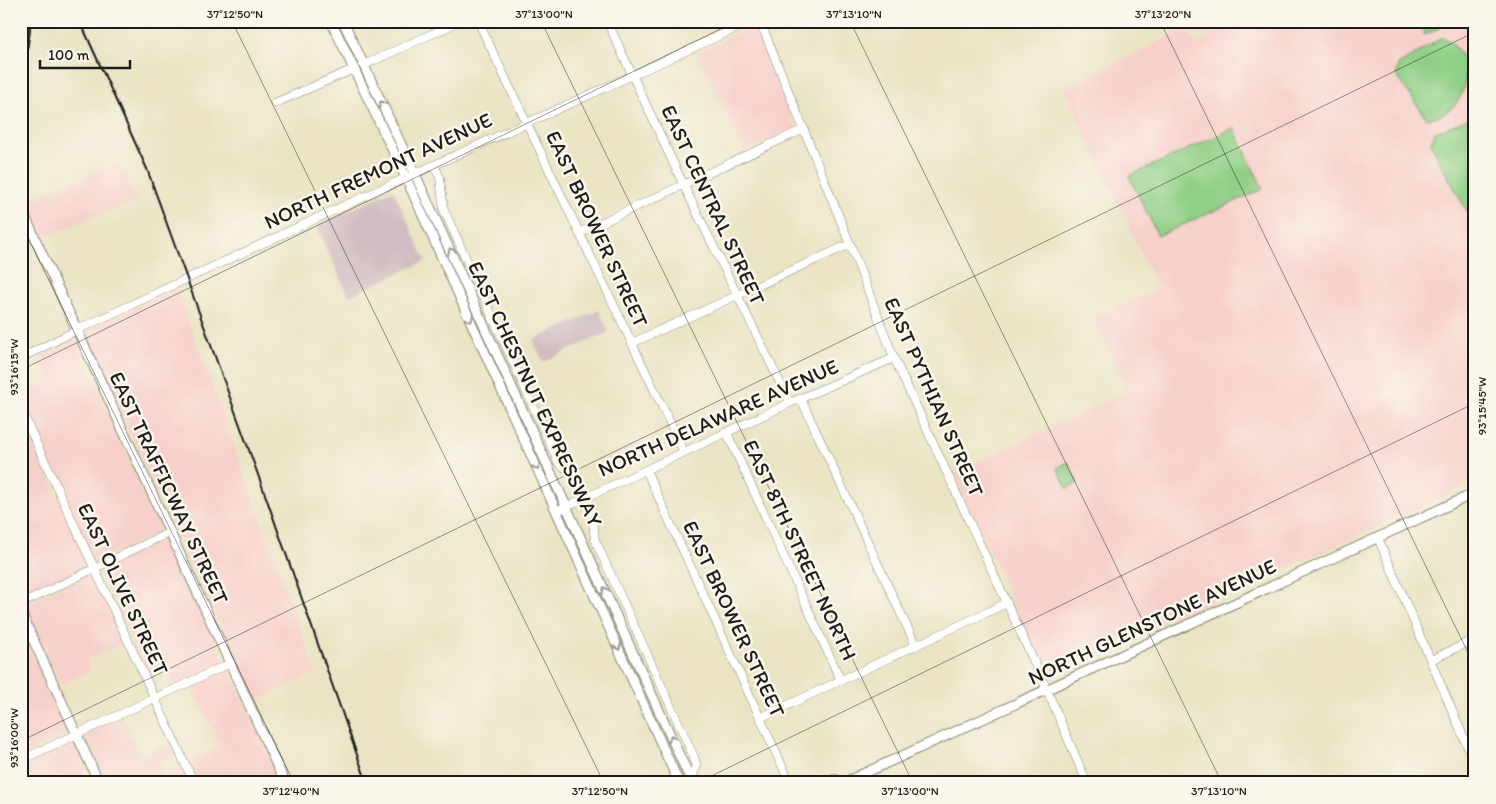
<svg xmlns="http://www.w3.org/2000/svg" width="1496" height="804" font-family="Itim,sans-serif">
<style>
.built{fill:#f7d0ca}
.industrial{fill:#d2bec2}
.green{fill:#90cf86;stroke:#567651}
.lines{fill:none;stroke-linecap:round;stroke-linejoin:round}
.stream{stroke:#74a2dc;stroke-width:2}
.minor-casing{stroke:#838070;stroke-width:9}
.major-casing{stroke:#838070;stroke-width:11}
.minor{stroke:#fff;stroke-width:8}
.major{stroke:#fff;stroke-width:9}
.rail{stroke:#1c1c1c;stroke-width:2}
.oneway{stroke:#999}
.ticks{fill:none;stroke:#1c1c1c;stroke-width:1;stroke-opacity:0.45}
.labels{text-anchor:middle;stroke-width:5;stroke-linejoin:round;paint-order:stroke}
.street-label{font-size:21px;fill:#1c1c1c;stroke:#fbf7ec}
.neatline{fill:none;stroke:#1c1c1c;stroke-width:2}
.ticks-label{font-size:12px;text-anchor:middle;fill:#1c1c1c}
</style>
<rect width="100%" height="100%" fill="#fbf7ec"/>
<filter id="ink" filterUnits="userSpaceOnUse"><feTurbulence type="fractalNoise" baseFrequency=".02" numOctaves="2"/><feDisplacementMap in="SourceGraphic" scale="10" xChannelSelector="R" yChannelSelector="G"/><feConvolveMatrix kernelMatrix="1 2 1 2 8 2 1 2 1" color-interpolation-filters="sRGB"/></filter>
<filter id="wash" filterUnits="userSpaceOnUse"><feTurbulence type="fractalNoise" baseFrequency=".0096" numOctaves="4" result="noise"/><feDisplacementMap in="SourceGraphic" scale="20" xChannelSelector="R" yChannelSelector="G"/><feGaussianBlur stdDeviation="1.12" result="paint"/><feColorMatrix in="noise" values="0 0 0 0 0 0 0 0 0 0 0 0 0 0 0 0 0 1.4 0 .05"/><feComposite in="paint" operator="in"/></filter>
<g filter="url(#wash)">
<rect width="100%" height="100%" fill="#eae4c4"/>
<g class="built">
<path d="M 1242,21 L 1418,21 L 1424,34 L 1440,28 L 1444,21 L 1454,21 L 1475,36 L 1475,482 L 1185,614 L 1173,617 L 1159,623 L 1151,630 L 1050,677 L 1045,673 L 954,473 L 1127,392 L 1094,318 L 1158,289 L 1064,88 L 1187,28 L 1195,43 Z"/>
<path d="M 755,26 L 796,128 L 745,152 L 697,52 Z"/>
<path d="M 119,162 L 137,200 L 43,237 L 27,201 Z"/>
<path d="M 177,289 L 316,672 L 254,702 L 85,333 L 88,329 Z"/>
<path d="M 72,340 L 76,341 L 162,528 L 159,532 L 98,561 L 93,558 L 21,400 L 21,394 L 50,380 L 39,357 Z"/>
<path d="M 21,416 L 89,564 L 86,568 L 21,597 Z"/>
<path d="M 163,538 L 168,539 L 224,660 L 224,662 L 175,686 L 167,669 L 148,677 L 101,576 L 99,570 Z"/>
<path d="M 93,573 L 125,642 L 87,660 L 91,671 L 60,685 L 24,605 L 88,574 Z"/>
<path d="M 27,643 L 68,730 L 66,734 L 27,752 L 21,738 L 21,645 Z"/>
<path d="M 225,669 L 229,670 L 281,783 L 198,783 L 188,763 L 221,748 L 191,685 Z"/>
<path d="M 122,716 L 140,757 L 171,742 L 176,754 L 158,763 L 164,775 L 182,766 L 187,778 L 177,783 L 106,783 L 85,737 L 85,734 Z"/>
<path d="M 72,740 L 92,783 L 31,783 L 21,763 Z"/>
</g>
<g class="industrial">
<path d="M 393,190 L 426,261 L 349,296 L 316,226 Z"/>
<path d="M 599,310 L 609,332 L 543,362 L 533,340 Z"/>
</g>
<g class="green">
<path d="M 1418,21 L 1444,21 L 1440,28 L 1424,35 Z"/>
<path d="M 1443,37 C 1449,41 1454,44 1458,50 C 1471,67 1467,97 1449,110 C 1443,115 1435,117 1427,119 L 1396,75 L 1398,65 Z"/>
<path d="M 1475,116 L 1475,225 L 1442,167 L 1431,142 L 1435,132 Z"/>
<path d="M 1234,128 L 1263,189 L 1158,236 L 1129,176 Z"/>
<path d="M 1068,462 L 1078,483 L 1067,488 L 1057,468 Z"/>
</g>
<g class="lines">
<path class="stream" d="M 1457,21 L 1475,32"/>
</g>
</g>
<g filter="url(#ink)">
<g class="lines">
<g class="minor-casing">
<g id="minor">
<path d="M 478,21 L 684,452"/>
<path d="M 607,21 L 684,186 L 790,403"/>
<path d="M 760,21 L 850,244 L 894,358 L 1047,690 L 1087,783"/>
<path d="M 364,65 L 460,21"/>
<path d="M 275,103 L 354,69"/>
<path d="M 434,165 L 440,178 L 444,210 L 559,463 C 565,468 573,473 577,479 C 591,496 593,519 595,540 L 694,757 L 697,766 L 691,779"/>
<path d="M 579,233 L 804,129"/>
<path d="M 632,343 L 850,244"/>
<path d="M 21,358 L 77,330 L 324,215 L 752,21"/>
<path d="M 801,399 L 916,646"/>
<path d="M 21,410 L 194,783"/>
<path d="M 727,433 L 841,681"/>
<path d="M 646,470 L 790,783"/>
<path d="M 557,511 L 790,403 L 894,358"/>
<path d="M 1378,538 L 1475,764"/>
<path d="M 21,604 L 170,532"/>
<path d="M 21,642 L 32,637"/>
<path d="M 1431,660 L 1475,639"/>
<path d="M 760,718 L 1007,603"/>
<path d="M 21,760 L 231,663"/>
</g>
</g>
<g class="major-casing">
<g id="major">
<path d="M 331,21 L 406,178 L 679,783"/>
<path d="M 343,21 L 415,174 L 692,783"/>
<path d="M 21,208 L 285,783"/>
<path d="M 21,613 L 99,783"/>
<path d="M 826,783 L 835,779 L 842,783"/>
<path d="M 843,783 L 1475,493"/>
</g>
</g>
<use href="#minor" class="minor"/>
<use href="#major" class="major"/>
<g class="rail">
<path d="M 80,21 L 147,169 L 261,483 L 367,783"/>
<path d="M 21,90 L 30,31 L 30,21"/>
</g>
</g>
<defs><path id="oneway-chevron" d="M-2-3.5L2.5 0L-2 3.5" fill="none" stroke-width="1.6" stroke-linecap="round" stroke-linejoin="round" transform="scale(1.25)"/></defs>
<g class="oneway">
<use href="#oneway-chevron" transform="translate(382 104) rotate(-115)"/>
<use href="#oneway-chevron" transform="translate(451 251) rotate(-115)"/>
<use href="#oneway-chevron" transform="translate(470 319) rotate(66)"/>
<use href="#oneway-chevron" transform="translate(537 467) rotate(66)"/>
<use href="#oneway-chevron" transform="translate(605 590) rotate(-114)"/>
<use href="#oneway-chevron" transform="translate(618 647) rotate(66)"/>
<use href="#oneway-chevron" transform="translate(672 738) rotate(-114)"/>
</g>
</g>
<path class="ticks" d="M 232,21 L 604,783M 541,21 L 913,783M 850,21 L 1222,783M 1160,21 L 1475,667M 1469,21 L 1475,33M 21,223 L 294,783M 21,370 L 737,21M 21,741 L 1475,32M 697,783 L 1475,403M 1457,783 L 1475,774"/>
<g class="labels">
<g class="street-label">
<text transform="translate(378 171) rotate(-25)" y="7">NORTH FREMONT AVENUE</text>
<text transform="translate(713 205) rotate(65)" y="7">EAST CENTRAL STREET</text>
<text transform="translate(597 229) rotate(65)" y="7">EAST BROWER STREET</text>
<text transform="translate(535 394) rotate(65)" y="7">EAST CHESTNUT EXPRESSWAY</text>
<text transform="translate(934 397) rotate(66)" y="7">EAST PYTHIAN STREET</text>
<text transform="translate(718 418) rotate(-24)" y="7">NORTH DELAWARE AVENUE</text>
<text transform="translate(169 488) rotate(65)" y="7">EAST TRAFFICWAY STREET</text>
<text transform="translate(800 550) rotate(65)" y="7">EAST 8TH STREET NORTH</text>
<text transform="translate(123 589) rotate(65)" y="7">EAST OLIVE STREET</text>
<text transform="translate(734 619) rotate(65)" y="7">EAST BROWER STREET</text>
<text transform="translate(1152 622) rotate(-25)" y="7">NORTH GLENSTONE AVENUE</text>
</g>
</g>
<rect width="1496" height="804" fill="none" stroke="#fbf7ec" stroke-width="55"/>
<path d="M40 60v8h90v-8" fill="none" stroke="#1c1c1c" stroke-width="2.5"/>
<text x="48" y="60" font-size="15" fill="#1c1c1c" stroke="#fbf7ec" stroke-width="4" paint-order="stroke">100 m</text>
<rect x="28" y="28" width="1440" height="748" class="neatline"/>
<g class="ticks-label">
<text x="235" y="18">37°12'50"N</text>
<text x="544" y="18">37°13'00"N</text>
<text x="854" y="18">37°13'10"N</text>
<text x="1163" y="18">37°13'20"N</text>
<text transform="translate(14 367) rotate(-90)" y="4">93°16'15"W</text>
<text transform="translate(1482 406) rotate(-90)" y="4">93°15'45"W</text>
<text transform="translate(14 738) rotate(-90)" y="4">93°16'00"W</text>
<text x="291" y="795">37°12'40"N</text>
<text x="600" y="795">37°12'50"N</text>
<text x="910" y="795">37°13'00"N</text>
<text x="1219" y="795">37°13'10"N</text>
</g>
</svg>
